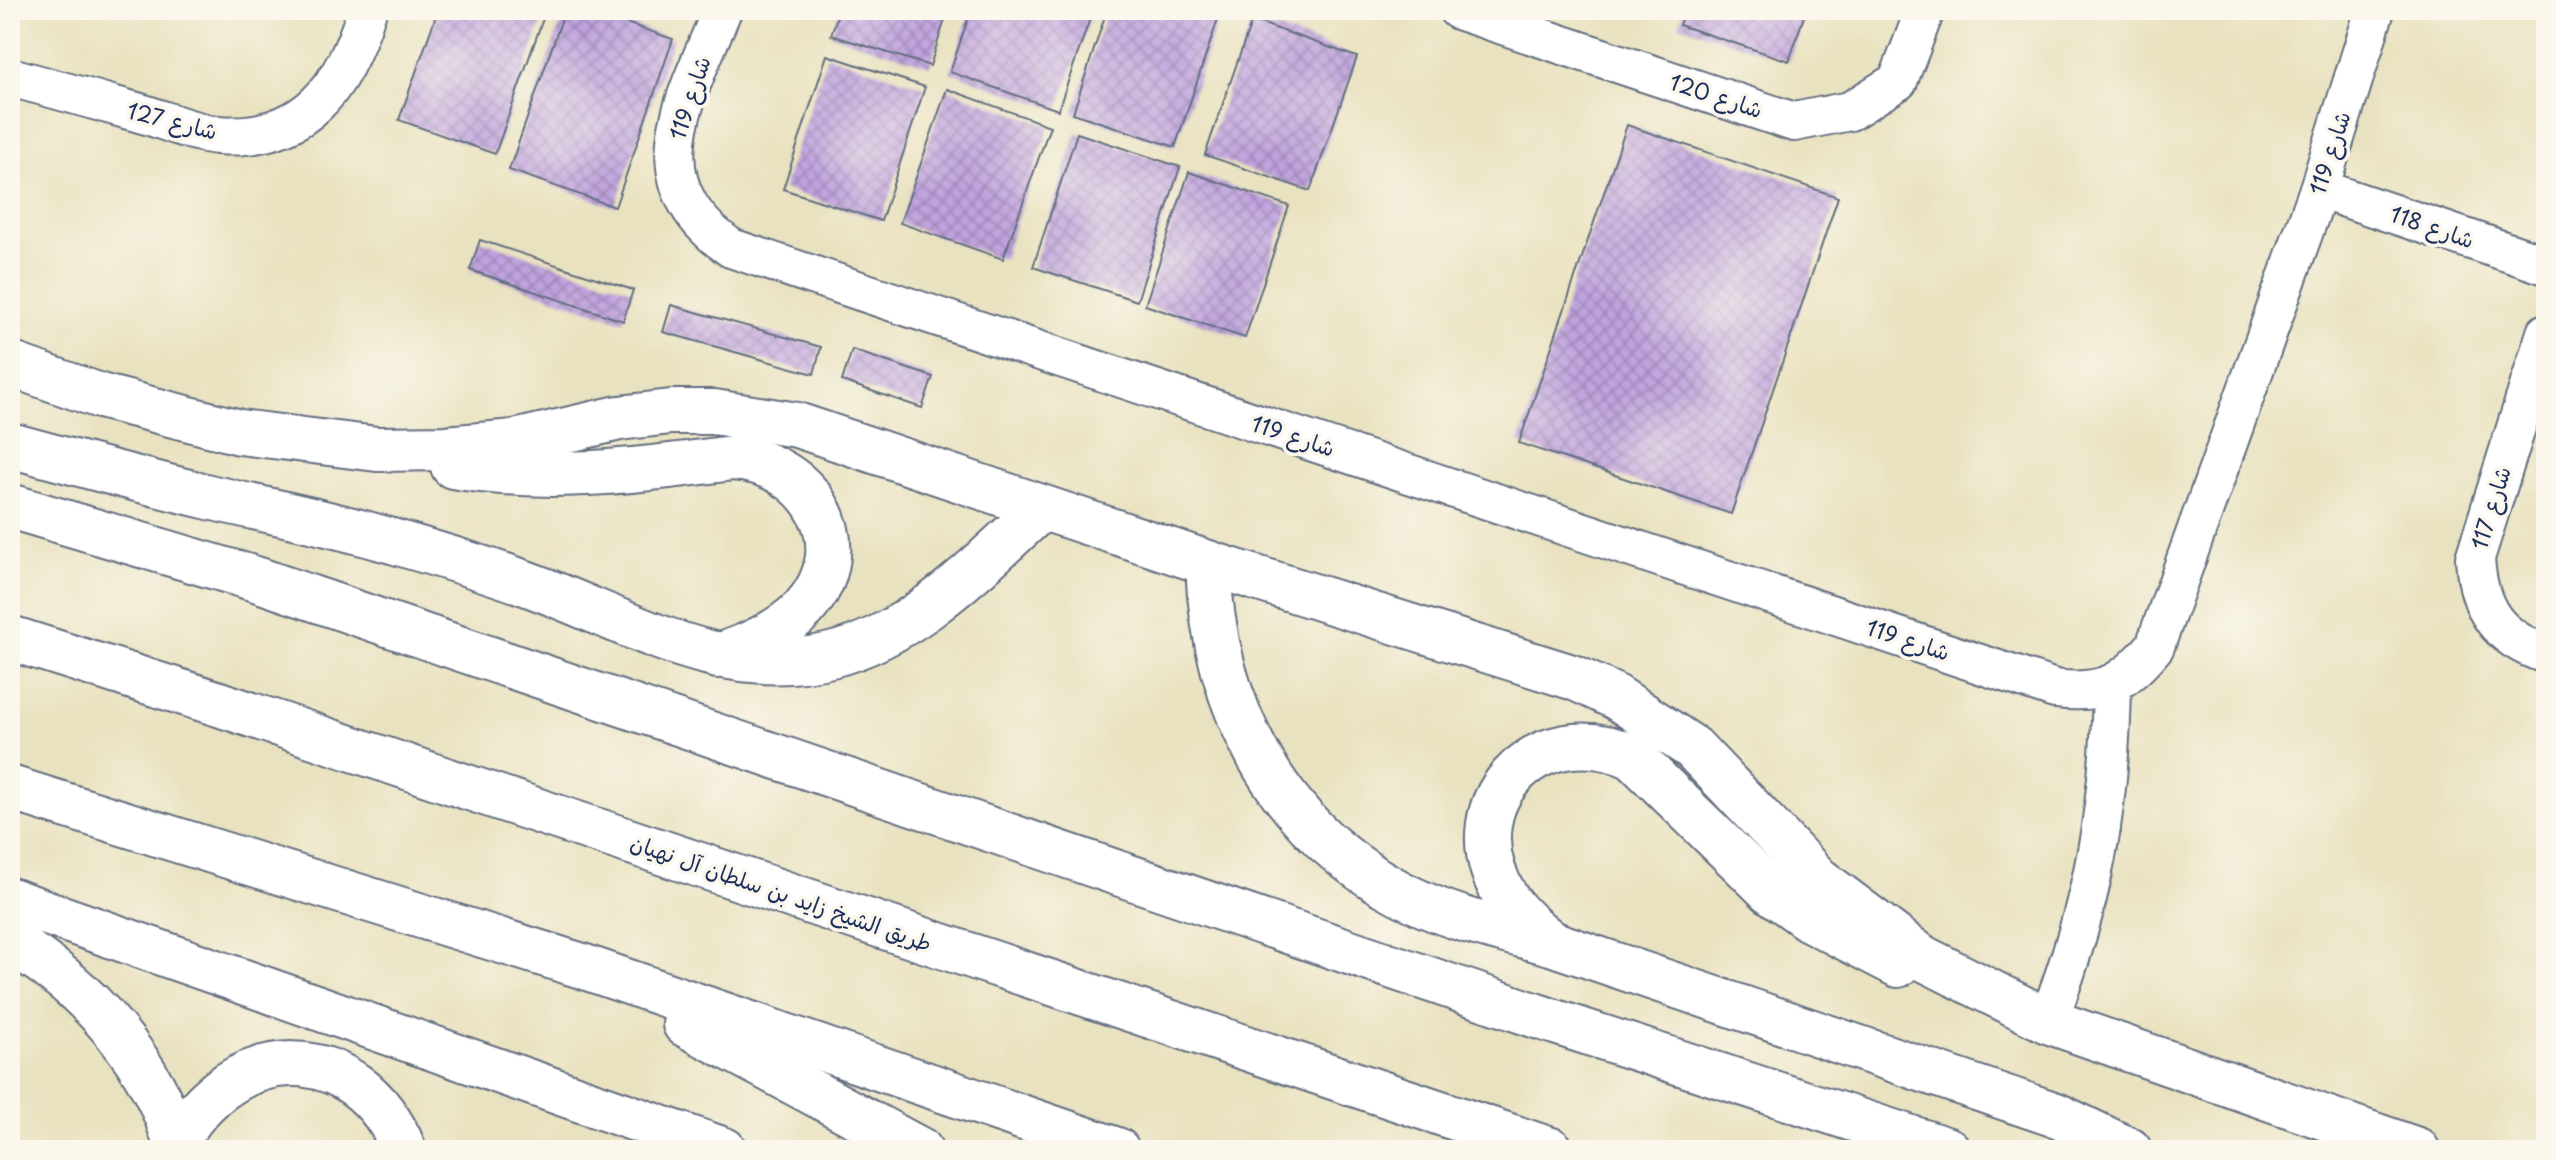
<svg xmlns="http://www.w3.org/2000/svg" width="2556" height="1160" font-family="'Playpen Sans','Playpen Sans Arabic',sans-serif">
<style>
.building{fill:url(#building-cross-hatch)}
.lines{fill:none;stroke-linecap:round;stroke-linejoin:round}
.minor-casing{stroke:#636e80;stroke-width:42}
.tertiary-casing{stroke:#636e80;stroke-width:48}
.primary-casing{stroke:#636e80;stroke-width:48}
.motorway-casing{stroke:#636e80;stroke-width:48}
.minor{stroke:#fff;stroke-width:38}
.tertiary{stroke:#fff;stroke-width:44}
.primary{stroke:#fff;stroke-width:44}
.motorway{stroke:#fff;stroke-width:44}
.labels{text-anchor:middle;stroke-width:7;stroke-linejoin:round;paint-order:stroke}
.street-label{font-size:22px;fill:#1b2f5e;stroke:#fbf7ec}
</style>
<defs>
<pattern id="building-cross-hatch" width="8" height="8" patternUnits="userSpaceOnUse" patternTransform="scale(2)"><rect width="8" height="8" fill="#c0a3de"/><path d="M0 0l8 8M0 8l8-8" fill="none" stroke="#9b85b7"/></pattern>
</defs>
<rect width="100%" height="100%" fill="#fbf7ec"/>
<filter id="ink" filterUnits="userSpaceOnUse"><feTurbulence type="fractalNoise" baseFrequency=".0125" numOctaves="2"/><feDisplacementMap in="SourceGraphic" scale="16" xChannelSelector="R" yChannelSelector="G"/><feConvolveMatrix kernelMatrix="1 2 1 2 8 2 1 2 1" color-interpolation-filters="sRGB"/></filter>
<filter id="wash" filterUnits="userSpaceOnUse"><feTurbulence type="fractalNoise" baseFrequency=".006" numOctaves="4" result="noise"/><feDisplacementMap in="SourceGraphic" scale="32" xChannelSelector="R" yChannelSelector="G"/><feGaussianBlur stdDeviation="1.8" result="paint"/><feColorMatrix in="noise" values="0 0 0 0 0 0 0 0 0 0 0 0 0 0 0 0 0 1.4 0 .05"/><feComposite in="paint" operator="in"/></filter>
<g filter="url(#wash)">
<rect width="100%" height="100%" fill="#e9e2c0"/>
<g id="blocks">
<g class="building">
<path d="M 438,10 L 546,10 L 495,154 L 399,120 Z"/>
<path d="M 565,10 L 588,10 L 673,39 L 615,207 L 509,170 Z"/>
<path d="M 839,10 L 948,10 L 930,66 L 831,35 Z"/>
<path d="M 971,10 L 1093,10 L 1058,110 L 950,72 Z"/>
<path d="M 1107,10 L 1192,10 L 1218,19 L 1175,147 L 1073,113 Z"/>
<path d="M 1684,10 L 1806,10 L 1789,61 L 1679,25 Z"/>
<path d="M 1252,20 L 1357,57 L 1310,191 L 1205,155 Z"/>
<path d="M 827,55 L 925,87 L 881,221 L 783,189 Z"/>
<path d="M 947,89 L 1050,126 L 1003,259 L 900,223 Z"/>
<path d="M 1627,125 L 1838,197 L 1731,514 L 1519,443 Z"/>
<path d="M 1077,133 L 1180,167 L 1137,301 L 1033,267 Z"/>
<path d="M 1189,172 L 1289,206 L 1245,338 L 1145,305 Z"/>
<path d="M 480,240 L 633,290 L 623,321 L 470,270 Z"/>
<path d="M 671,305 L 821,347 L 814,374 L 663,332 Z"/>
<path d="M 852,350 L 933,377 L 922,408 L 842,381 Z"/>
</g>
</g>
</g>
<g filter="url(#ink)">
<use href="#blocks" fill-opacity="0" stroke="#636e80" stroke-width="2"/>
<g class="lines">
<g class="minor-casing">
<g id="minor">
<path d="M 722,10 C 687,98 633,180 731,248 L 2055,689 C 2103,695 2125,683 2155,646 L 2319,189 L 2375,10"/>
<path d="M 1458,10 L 1794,122 L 1850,111 L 1898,81 L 1925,10"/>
<path d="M 10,77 C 56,89 101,102 147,115 C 169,122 195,133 218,135 C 306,142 344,86 367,10"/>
<path d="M 2319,189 L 2546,265"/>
<path d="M 2546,333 L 2475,558 C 2478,609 2497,638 2546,654"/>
<path d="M 2048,1021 C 2093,904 2110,810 2112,685"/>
</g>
</g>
<g class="tertiary-casing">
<g id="tertiary">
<path d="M 10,364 L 100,396 L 240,432 L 377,449 L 446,448 L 515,442 L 619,418 L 671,412 L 714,412 L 797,425 L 1208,563 L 1575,678 L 1616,697 L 1693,748 L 1818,879 L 1923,958 L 2048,1021 L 2417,1150"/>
<path d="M 10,445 C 76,463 142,481 209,497 C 270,511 332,523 392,541 C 440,555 489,569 536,587 C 632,623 724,681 831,655 C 916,634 979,564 1042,508"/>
<path d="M 453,466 C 547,482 638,471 732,458 C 810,462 861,544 804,608 C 782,632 748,646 718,656"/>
<path d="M 1208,563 C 1213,712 1282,842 1423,904 C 1464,922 1508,931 1551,943 L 2056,1115 L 2129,1150"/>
<path d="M 10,942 C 84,983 157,1065 177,1150"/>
<path d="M 1550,942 C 1534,929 1518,916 1507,899 C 1448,807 1536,712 1633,757 L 1770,891 L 1809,919 L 1898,965"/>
<path d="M 175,1144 C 232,1038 357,1035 404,1150"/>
</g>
</g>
<g class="primary-casing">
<path id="primary" d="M 10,900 L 724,1150"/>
</g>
<g class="motorway-casing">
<g id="motorway">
<path d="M 10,506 L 259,580 L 1537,1016 L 1948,1150"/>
<path d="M 10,638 L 219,704 L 1551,1150"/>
<path d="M 10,788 L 582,966 L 1117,1150"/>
<path d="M 685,1024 L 920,1150"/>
</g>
</g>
<use href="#minor" class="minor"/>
<use href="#tertiary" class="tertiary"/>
<use href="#primary" class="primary"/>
<use href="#motorway" class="motorway"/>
</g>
</g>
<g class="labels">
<g class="street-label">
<text transform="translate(1716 96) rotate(18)" y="8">شارع 120</text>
<text transform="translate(690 98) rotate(-72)" y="8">شارع 119</text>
<text transform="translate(172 121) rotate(14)" y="8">شارع 127</text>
<text transform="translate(2330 153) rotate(-72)" y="8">شارع 119</text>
<text transform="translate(2432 227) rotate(19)" y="8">شارع 118</text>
<text transform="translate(1293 436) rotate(18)" y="8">شارع 119</text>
<text transform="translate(2491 508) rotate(-73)" y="8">شارع 117</text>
<text transform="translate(1908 640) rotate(18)" y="8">شارع 119</text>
<text transform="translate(781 893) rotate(19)" y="8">طريق الشيخ زايد بن سلطان آل نهيان</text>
</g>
</g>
<rect width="2556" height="1160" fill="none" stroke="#fbf7ec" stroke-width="40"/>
</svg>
